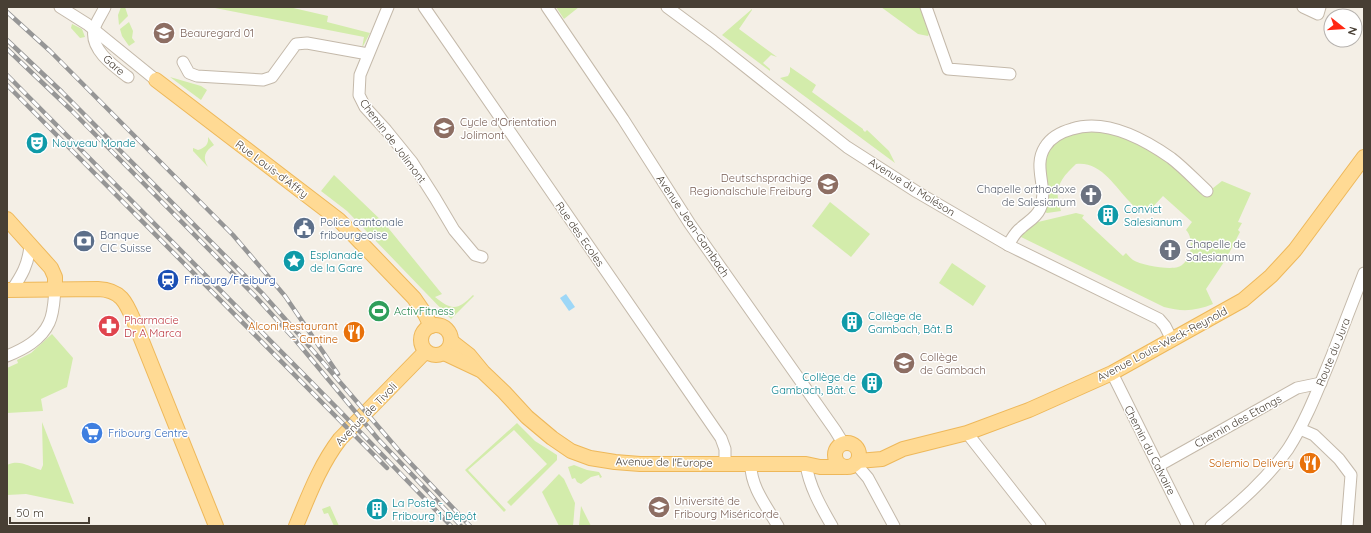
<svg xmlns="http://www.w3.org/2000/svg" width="1371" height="533" font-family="Quicksand,sans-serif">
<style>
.green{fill:#d3ecab}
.water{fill:#9dd7f7}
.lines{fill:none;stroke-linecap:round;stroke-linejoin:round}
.minor-casing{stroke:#c4b9aa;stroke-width:13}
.major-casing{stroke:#eeb85a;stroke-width:16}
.minor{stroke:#fff;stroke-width:11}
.major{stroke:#ffda94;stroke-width:14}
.rail-casing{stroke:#969696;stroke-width:4.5}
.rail{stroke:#fff;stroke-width:3;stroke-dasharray:9;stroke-linecap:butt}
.labels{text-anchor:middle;stroke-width:3;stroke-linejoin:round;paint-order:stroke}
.education-label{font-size:11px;fill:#785e54;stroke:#fff;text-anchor:start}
.street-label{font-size:11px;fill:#483f34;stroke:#fff}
.culture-label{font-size:11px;fill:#0d838f;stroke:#fff;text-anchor:start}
.worship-label{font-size:11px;fill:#5b616d;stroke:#fff;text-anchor:end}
.service-label{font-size:11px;fill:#4e5e75;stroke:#fff;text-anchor:start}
.transit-label{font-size:11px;fill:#164399;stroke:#fff;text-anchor:start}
.leisure-label{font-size:11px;fill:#27864d;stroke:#fff;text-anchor:start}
.health-label{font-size:11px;fill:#be3a42;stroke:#fff;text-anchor:start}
.food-label{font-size:11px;fill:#c56008;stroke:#fff;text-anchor:end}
.shop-label{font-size:11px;fill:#366cbe;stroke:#fff;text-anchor:start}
</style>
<rect width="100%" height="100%" fill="#f4efe6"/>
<g class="green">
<path d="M 121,7 L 125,7 L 128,16 L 119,25 L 118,15 Z"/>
<path d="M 210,7 L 289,7 L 328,16 L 327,22 L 370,33 L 362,48 L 364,37 Z"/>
<path d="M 556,7 L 579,7 L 564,19 Z"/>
<path d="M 881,7 L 924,7 L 931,29 L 928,36 L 918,34 Z"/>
<path d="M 752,9 L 752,10 L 739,29 L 777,57 L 771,55 L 763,63 L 770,69 L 770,71 L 722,35 Z"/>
<path d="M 129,22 L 133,31 L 132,38 L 135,42 L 129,46 L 122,36 L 120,29 Z"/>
<path d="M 72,24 L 82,29 L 85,37 L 80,38 L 71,28 Z"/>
<path d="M 790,67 L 816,85 L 812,92 L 863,129 L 863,130 L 865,132 L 867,130 L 889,151 L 895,163 L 780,78 L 788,76 L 790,72 Z"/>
<path d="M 170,77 L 201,86 L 207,90 L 201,100 Z"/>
<path d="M 1089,131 L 1115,134 L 1144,147 L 1158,155 L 1176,169 L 1203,196 L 1222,181 L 1251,193 L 1238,222 L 1242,223 L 1238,230 L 1240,232 L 1226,259 L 1206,289 L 1213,304 C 1196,311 1182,312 1164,307 L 1019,236 L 1031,225 L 1038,222 L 1076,213 L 1084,215 L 1082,218 L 1123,256 L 1126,253 C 1128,255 1130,258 1133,260 C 1141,265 1168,270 1178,267 C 1188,264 1193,248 1190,238 C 1190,236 1188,232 1186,230 L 1192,222 L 1163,196 L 1147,213 C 1141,213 1134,207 1130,202 C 1115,187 1101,161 1076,164 C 1060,179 1053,189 1061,211 L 1047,213 L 1045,212 L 1044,159 L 1054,142 L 1069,134 Z"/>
<path d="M 208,137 L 214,145 C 205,151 202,157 208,167 L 193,151 L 193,148 L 198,150 C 205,148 209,144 208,137 Z"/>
<path d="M 334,175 L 385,224 L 442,294 L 435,297 C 452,311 458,310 473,295 L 474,296 L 451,319 L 347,211 L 321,191 Z"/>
<path d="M 830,202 L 870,234 L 851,257 L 812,226 Z"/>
<path d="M 952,263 L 986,286 L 973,306 L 939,283 Z"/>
<path d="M 52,334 L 73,358 L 67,387 L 41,399 L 43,411 L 7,413 L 7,368 L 18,363 L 17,360 L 31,353 Z"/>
<path d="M 42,422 L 74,504 L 26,494 L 7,495 L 8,489 L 7,465 C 20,459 29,467 41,470 L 43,465 Z"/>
<path d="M 517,423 L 535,441 L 557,455 L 557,460 L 511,506 L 507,502 L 547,464 L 514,430 L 468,470 L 506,510 L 504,512 L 465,470 Z"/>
<path d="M 574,465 L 587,470 L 599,472 L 602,477 L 600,478 L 599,475 L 591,477 L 581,484 L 577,482 L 575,478 L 572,479 L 568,467 Z"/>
<path d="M 559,474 L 564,479 L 575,503 L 573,526 L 559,526 L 542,492 Z"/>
<path d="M 330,506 L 339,526 L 334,526 L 328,513 L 324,514 L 322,509 Z"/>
<path d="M 581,506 L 591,526 L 579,526 Z"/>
</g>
<path class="water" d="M 566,294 L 575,307 L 569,311 L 560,298 Z"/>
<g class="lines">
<g class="minor-casing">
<g id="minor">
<path d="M 60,7 L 87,24 L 156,80"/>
<path d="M 105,7 C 102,14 95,23 94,30 C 90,50 115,67 128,77"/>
<path d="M 388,7 L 360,75 L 359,95 L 365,107 L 386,130 L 412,162 L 435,198 L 454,230 L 475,255 L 482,257"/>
<path d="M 424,7 L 721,438 L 725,449 L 725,464"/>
<path d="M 547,7 L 623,119 L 690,224 L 835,430 L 843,443"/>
<path d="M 667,7 L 713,41 L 847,147 L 917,192 L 1008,245 L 1159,319 L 1165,326 L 1172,340"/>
<path d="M 926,7 L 948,69 L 1010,74"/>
<path d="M 1303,7 L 1318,14 L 1320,7"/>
<path d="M 183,62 L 189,73 L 197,76 L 263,80 L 272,77 L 296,44 L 307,43 L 368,54"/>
<path d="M 1008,245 C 1012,239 1015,232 1021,228 C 1027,222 1036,218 1040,209 C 1049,189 1032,167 1045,147 C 1051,137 1061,132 1072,129 C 1106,118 1144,139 1171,158 C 1184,168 1195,180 1207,191"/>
<path d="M 12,290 C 22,275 28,265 30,246"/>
<path d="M 7,356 C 24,349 41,340 49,323 C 54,313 54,300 55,289"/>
<path d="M 1112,373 L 1188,526"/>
<path d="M 1300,429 L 1314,435 L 1339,459 L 1351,475 L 1347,526"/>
<path d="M 967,433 L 1040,526"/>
<path d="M 751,464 C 750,486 767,507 778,526"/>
<path d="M 806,464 C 809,486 821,507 832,526"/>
<path d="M 856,464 L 868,478 L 894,526"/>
<path d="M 1158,466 L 1297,388 L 1321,383"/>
<path d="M 1211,526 C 1239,503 1267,479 1288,449 C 1306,421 1318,389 1331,358 C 1342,330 1353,302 1364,273"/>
</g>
</g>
<g class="major-casing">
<g id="major">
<path d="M 156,80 L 339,220 L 414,298 L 425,314 L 431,326"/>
<path d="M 7,219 L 51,268 L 55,277 L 55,289"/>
<path d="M 7,290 L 98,289 C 121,290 126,302 134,321 L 216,526"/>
<circle cx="436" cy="340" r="15"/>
<path d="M 451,341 L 469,355 L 483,372 L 504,392 L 527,417 L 552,438 L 571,451 L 590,458 L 615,462 L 640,464 L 806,464 L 820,467 L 843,467"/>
<path d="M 444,353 L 480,370"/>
<circle cx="847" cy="455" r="12"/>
<path d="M 858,461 L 882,459 L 903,449 L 967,433 L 1029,410 L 1112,373 L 1243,300 L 1271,276 L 1295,250 L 1364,157"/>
<path d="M 296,526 C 309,495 320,465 340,439 L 425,352"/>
</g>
</g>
<use href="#minor" class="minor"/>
<use href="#major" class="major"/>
<g class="rail-casing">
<g id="rail">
<path d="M 7,12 L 50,51 L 233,235 L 285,296 L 338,374"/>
<path d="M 7,40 L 62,92 L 262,293 L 302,338 L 401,453 L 470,526"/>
<path d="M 7,49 L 71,110 L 257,298 L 297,342 L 378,439 L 461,526"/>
<path d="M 7,75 L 336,407 L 451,526"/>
<path d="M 7,85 L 387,468"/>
</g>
</g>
<use href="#rail" class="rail"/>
</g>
<defs>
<g id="university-disc" transform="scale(1.15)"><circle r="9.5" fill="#8d6e63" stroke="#fff"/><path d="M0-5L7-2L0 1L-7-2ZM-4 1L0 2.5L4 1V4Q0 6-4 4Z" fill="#fff"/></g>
<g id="school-disc" transform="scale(1.15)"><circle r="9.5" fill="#8d6e63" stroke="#fff"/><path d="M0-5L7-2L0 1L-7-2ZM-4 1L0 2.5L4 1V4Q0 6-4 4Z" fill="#fff"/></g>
<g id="theatre-disc" transform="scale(1.15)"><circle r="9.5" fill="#0f9aa8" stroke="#fff"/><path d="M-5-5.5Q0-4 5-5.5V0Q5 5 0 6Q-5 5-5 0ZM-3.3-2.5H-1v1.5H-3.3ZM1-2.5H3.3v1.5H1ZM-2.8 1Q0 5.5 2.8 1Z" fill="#fff"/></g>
<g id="church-disc" transform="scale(1.15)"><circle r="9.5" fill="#6b7280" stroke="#fff"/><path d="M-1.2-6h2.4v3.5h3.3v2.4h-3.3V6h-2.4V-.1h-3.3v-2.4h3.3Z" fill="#fff"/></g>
<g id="building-disc" transform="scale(1.15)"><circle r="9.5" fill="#0f9aa8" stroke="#fff"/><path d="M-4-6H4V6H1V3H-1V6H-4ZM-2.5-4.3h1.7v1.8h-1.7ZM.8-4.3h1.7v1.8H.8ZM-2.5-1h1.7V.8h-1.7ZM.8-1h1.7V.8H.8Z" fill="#fff"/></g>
<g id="civic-disc" transform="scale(1.15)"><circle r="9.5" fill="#5c6f8a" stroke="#fff"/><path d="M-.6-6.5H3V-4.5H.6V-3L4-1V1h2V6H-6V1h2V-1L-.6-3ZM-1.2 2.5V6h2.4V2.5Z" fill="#fff"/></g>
<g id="bank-disc" transform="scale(1.15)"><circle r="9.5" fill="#5c6f8a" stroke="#fff"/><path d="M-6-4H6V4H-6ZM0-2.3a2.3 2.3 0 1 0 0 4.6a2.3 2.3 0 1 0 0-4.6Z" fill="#fff"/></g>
<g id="sight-disc" transform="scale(1.15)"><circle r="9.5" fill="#0f9aa8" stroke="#fff"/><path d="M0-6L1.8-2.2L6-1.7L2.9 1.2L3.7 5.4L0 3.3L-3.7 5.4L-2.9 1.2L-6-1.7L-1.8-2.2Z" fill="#fff"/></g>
<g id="station-disc" transform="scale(1.15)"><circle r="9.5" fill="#1a4fb4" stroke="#fff"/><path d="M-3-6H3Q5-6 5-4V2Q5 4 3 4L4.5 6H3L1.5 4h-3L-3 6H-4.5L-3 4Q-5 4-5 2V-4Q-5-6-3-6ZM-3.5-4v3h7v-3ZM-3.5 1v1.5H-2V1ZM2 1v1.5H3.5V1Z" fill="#fff"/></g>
<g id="stadium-disc" transform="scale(1.15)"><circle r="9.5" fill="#2e9e5b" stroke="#fff"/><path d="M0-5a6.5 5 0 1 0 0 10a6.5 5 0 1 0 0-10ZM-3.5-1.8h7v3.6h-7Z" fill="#fff"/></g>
<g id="pharmacy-disc" transform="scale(1.15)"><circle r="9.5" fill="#e0444e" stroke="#fff"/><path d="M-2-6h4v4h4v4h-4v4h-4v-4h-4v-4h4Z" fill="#fff"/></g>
<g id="restaurant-disc" transform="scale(1.15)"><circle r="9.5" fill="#e8710a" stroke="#fff"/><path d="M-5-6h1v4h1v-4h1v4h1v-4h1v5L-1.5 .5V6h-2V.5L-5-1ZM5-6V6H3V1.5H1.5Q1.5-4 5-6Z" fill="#fff"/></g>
<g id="supermarket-disc" transform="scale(1.15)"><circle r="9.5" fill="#3f7fe0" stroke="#fff"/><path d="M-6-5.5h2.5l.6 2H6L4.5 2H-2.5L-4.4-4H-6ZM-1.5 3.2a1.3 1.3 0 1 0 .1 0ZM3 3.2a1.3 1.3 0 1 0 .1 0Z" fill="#fff"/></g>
</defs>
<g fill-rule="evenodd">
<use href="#university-disc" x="164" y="33"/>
<use href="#school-disc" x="444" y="128"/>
<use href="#theatre-disc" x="37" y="143"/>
<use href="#school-disc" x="828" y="184"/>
<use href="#church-disc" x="1091" y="195"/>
<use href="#building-disc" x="1108" y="215"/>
<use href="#civic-disc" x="304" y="228"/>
<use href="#bank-disc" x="84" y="241"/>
<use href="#church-disc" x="1170" y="250"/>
<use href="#sight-disc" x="294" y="261"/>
<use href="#station-disc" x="168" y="280"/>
<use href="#stadium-disc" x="379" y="311"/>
<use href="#building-disc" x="852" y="322"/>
<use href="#pharmacy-disc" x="109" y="326"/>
<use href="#restaurant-disc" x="354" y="332"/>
<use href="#school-disc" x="904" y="363"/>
<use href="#building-disc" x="872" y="383"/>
<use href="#supermarket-disc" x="92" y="433"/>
<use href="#restaurant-disc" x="1310" y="463"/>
<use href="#university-disc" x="659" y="507"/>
<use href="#building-disc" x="377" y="509"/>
</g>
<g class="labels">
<g class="education-label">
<text x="180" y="37">Beauregard 01</text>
<text x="460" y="126">Cycle d'Orientation<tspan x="460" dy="13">Jolimont</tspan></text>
<text x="812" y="182" text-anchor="end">Deutschsprachige<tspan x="812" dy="13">Regionalschule Freiburg</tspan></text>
<text x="920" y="361">Collège<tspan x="920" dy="13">de Gambach</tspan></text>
<text x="674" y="505">Université de<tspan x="674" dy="13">Fribourg Miséricorde</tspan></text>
</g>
<g class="street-label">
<text transform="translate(114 65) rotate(42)" y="4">Gare</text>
<text transform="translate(393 141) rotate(53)" y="4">Chemin de Jolimont</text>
<text transform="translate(272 169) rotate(37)" y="4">Rue Louis-d'Affry</text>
<text transform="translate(912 187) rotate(32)" y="4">Avenue du Moléson</text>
<text transform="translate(693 226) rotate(56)" y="4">Avenue Jean-Gambach</text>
<text transform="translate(580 234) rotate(55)" y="4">Rue des Ecoles</text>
<text transform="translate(1162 344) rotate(-28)" y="4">Avenue Louis-Weck-Reynold</text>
<text transform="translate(1333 352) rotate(-68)" y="4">Route du Jura</text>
<text transform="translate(366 414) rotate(-46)" y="4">Avenue de Tivoli</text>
<text transform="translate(1238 421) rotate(-29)" y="4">Chemin des Etangs</text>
<text transform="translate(1150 450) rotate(63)" y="4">Chemin du Calvaire</text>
<text transform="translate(664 462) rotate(1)" y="4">Avenue de l'Europe</text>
</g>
<g class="culture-label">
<text x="52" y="147">Nouveau Monde</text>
<text x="1124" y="213">Convict<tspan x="1124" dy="13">Salesianum</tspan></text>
<text x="310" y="259">Esplanade<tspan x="310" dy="13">de la Gare</tspan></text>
<text x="868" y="320">Collège de<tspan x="868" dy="13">Gambach, Bât. B</tspan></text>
<text x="856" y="381" text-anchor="end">Collège de<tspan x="856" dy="13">Gambach, Bât. C</tspan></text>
<text x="392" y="507">La Poste -<tspan x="392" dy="13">Fribourg 1 Dépôt</tspan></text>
</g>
<g class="worship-label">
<text x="1076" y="193">Chapelle orthodoxe<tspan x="1076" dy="13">de Salesianum</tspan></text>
<text x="1186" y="248" text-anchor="start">Chapelle de<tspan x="1186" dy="13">Salesianum</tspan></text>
</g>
<g class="service-label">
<text x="320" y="226">Police cantonale<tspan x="320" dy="13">fribourgeoise</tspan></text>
<text x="100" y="239">Banque<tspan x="100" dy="13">CIC Suisse</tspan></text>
</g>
<g class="transit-label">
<text x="184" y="284">Fribourg/Freiburg</text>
</g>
<g class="leisure-label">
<text x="394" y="315">ActivFitness</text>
</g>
<g class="health-label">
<text x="124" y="324">Pharmacie<tspan x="124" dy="13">Dr A Marca</tspan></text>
</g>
<g class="food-label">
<text x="338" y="330">Alconi Restaurant<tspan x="338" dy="13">- Cantine</tspan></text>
<text x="1294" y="467">Solemio Delivery</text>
</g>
<g class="shop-label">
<text x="108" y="437">Fribourg Centre</text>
</g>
</g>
<rect width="1371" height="533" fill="none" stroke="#483f34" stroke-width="16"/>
<g transform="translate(1343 28) rotate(107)"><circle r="19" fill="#ffffff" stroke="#b6b2ae"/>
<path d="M0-3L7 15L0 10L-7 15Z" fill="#ff2712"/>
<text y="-6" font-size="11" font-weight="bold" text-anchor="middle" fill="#483f34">N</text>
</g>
<path d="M10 517v6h79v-6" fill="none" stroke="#483f34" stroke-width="2"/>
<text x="16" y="517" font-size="12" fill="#483f34" stroke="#ffffff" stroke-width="3" paint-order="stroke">50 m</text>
</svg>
